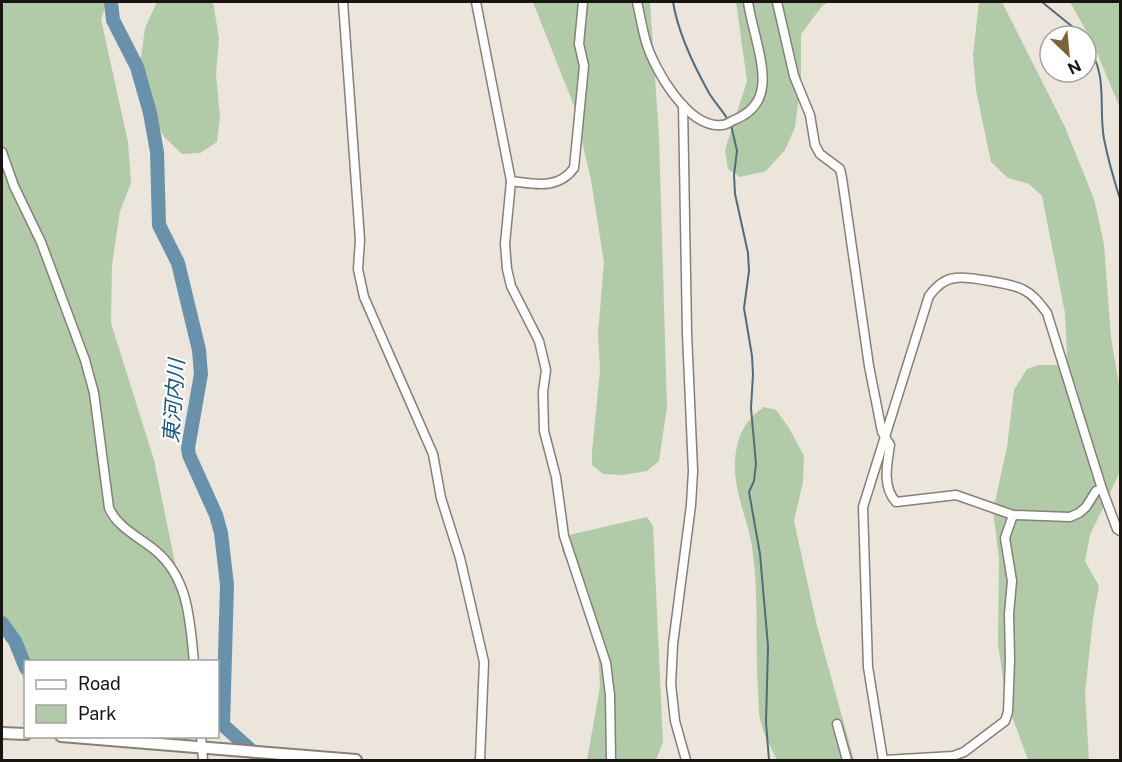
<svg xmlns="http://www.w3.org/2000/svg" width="1122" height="762" font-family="'Public Sans','Noto Sans JP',sans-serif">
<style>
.green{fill:#b1cba8}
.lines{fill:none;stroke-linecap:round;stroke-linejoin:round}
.stream{stroke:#506c7d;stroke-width:2}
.river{stroke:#6891ab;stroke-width:14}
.minor-casing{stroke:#868077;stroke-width:11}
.tertiary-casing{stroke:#868077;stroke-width:14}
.minor{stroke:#fff;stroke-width:8}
.tertiary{stroke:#fff;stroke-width:10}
.labels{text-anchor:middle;stroke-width:4.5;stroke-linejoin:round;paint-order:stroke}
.water-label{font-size:21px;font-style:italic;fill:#135a7f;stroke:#fff}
</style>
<rect width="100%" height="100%" fill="#ece5db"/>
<g class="green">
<path d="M 2,2 L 107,2 L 101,19 L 128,142 L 131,183 L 120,211 L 112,265 L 111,323 L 154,460 L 195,661 L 26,662 L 25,683 L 2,622 Z"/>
<path d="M 157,2 L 213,2 L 219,38 L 216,75 L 220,116 L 217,142 L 200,153 L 182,154 L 164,137 L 152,115 L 140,65 L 145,28 Z"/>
<path d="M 533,2 L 650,2 L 659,137 L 667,407 L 659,461 L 647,471 L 623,475 L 603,474 L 592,465 L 592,451 L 600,371 L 598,333 L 604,262 L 591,180 L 574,106 Z"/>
<path d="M 736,2 L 830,2 L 823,5 L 801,34 L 801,80 L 795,127 L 785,150 L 766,171 L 740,177 L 728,169 L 725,150 L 747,81 Z"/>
<path d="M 979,2 L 1002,2 L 1065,127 L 1094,199 L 1104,244 L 1111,338 L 1120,390 L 1120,467 L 1118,476 L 1090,535 L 1085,561 L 1099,586 L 1093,619 L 1085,693 L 1089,760 L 1028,760 L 1006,700 L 998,644 L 999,558 L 993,511 L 1007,447 L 1014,390 L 1027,369 L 1038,365 L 1064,365 L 1067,353 L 1065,313 L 1042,196 L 1029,184 L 1008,178 L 991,162 L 976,90 L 973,55 Z"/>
<path d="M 1070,2 L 1120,2 L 1120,108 L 1093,43 Z"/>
<path d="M 764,407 L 776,410 L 789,428 L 804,456 L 803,482 L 794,521 L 817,626 L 854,760 L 777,760 C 772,749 764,736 761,723 C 758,713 759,701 758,691 C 755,646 759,600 753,554 C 750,523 733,493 735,461 C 737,436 744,421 764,407 Z"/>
<path d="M 647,517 L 653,526 L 663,742 L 656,760 L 587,760 L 600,687 L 598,647 L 572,570 L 562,551 L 562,539 L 573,534 Z"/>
</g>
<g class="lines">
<g class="stream">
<path d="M 673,2 C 678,33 694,66 709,93 C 715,103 723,111 728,120"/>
<path d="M 1042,2 L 1074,28 L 1080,36"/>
<path d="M 1086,44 C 1109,74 1098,105 1104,139 C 1108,159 1114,180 1120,199"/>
<path d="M 731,125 L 737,151 L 734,175 L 735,194 L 748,253 L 749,271 L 744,308 L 752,356 L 753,374 L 751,408 L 756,464 L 754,481 L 749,492 L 760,554 L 768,646 L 766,723 L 769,760"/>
<path d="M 1120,657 L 1120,668"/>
</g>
<g class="river">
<path d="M 111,2 L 113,20 L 137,67 L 150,113 L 157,152 L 159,225 L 178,263 L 199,350 L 201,374 L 188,448 L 189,455 L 216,515 L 221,533 L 227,585 L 223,725 L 262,760"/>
<path d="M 2,623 L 15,641 L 26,668"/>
</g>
<g class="minor-casing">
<g id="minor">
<path d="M 343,2 L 360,240 L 358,269 L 364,297 L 433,454 L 441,498 L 460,558 L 484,662 L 480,760"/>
<path d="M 476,2 L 511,181 L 505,244 L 507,269 L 511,286 L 539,341 L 546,370 L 543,392 L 544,431 L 556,477 L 564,536 L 606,663 L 610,695 L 611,760"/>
<path d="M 637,2 C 640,15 642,28 646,42 C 654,69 688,129 722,125 C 726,125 730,122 734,120 C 749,114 760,104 762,87 C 766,65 751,25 748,2"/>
<path d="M 777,2 L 794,76 L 810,115 L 815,145 L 820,154 L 840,169 L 842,178 L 869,366 L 882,432 L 890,445 C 887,464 882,487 896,502 L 956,495 L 1013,515 L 1070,517 L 1079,513 L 1086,507 L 1096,491 L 1102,489 L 1117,529 L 1120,531"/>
<path d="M 683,105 L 687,333 L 693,471 L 691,505 L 673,644 L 671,684 L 675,721 L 686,760"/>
<path d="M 2,152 L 14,186 L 41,242 L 85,360 L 94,393 L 109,508 C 118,528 139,537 156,551 C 189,579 190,622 194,662"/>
<path d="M 511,181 C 535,184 558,190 574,168 L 584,66 L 579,44 L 583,2"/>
<path d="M 837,724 L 847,760"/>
<path d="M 201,736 L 203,760"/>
<path d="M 883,760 L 868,667 L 863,507 L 929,296 C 935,288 944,279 955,278 C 966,276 1014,284 1024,290 C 1034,295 1040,304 1047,313 L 1102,489"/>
<path d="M 885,760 L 953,756 L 964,752 L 1005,721 L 1008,712 L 1010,660 L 1009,614 L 1012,581 L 1005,538 L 1013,515"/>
</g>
</g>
<g class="tertiary-casing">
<g id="tertiary">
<path d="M 2,733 L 26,734"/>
<path d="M 61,736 L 356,760"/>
</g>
</g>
<use href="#minor" class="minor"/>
<use href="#tertiary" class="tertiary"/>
</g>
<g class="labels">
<g class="water-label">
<text transform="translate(174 401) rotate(-86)" y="7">東河内川</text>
</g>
</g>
<rect width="1122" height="762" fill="none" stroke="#171411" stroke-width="6"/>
<rect x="24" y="660" width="195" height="78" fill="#ffffff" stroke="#a2a1a0" stroke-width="1.5"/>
<rect x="36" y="680" width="30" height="9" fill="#ffffff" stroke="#a2a1a0" stroke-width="1.5"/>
<text x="78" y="690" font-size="18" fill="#171411">Road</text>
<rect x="36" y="705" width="30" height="18" fill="#b1cba8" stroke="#a2a1a0" stroke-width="1.5"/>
<text x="78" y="720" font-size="18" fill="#171411">Park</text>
<g transform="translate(1068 54) rotate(154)"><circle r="28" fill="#ffffff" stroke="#a2a1a0" stroke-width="1.5"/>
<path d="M0-4.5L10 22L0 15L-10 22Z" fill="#7d6435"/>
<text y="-9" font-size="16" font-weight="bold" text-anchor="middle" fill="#171411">N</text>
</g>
</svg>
